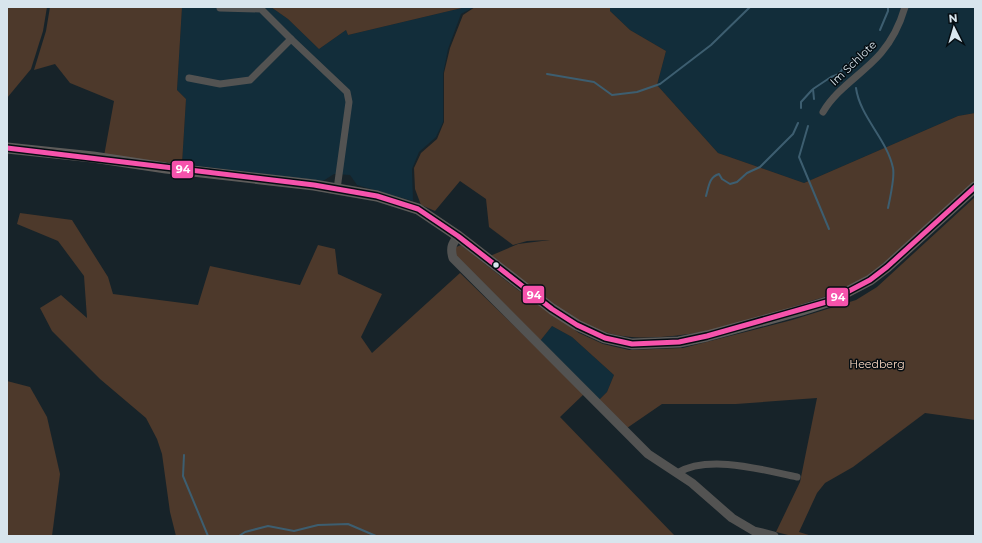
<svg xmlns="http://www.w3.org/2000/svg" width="982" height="543" font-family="Montserrat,sans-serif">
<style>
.built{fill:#122d3a}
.green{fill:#4d392b}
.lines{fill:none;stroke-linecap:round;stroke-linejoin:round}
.stream{stroke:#3d5e70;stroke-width:2}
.minor{stroke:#535352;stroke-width:7}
.tertiary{stroke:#535352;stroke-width:9}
.primary{stroke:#5d5b59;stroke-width:11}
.bus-1-casing{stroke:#050d12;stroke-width:8}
.bus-1{stroke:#f653ac;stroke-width:5}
.bus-dot{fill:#d8e5ed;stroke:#050d12;stroke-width:1.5}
.labels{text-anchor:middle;stroke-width:3;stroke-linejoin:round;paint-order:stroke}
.street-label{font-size:11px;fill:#d8e5ed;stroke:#050d12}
.park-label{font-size:11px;fill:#fcd9c3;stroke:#050d12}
.line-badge{stroke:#050d12;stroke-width:1.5}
.badge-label{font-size:11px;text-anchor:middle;font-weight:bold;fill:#fff}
</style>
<rect width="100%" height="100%" fill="#172329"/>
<g class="built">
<path d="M 182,7 L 271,7 L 288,19 L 319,49 L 346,30 L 348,35 L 466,7 L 474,7 L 461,14 L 448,49 L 443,74 L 443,122 L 436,137 L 419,152 L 412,169 L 413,201 L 357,185 L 350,175 L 334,174 L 323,181 L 182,164 L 186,99 L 177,90 Z"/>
<path d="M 610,7 L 975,7 L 975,113 L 958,116 L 804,183 L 718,153 L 657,85 L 666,51 L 630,30 L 610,11 Z"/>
<path d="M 552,326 L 572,337 L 614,375 L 607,392 L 599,400 L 540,341 Z"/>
</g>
<g class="green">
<path d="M 7,7 L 47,7 L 43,31 L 31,69 L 7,98 Z"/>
<path d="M 50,7 L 182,7 L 177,90 L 186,99 L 182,164 L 104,156 L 114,101 L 70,83 L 55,64 L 34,70 L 46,31 Z"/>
<path d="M 271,7 L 466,7 L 348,35 L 346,30 L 319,49 L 288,19 Z"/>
<path d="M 475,7 L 610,7 L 610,11 L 630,30 L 666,51 L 657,85 L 718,153 L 804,183 L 958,116 L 975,113 L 975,181 C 954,200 933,219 912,238 C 893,255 874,273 851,286 C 838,293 824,297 811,301 C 758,321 657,351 602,331 C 562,317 524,282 490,256 L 518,244 L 550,240 L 527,241 L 513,245 L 489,227 L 486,199 L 460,181 L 435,211 L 421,205 L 415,189 L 414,168 L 421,153 L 437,139 L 444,122 L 444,73 L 450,48 L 463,15 Z"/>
<path d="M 975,197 L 975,420 L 925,413 L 853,467 L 825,483 L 817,493 L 799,532 L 812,536 L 792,536 L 776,532 L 800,482 L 817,398 L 736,404 L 662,404 L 627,428 L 599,400 L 607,392 L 614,375 L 572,337 L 552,326 L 540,341 L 456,258 L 454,248 L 461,245 L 518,290 L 579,333 L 603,344 L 629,350 L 683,348 L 792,320 L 856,300 L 877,287 Z"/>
<path d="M 20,213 L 72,220 L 108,277 L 113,294 L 198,305 L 210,266 L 300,285 L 318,245 L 335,249 L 338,274 L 382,294 L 361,337 L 372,353 L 460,273 L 584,394 L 560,417 L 675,536 L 176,536 L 170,512 L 162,454 L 157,439 L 146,418 L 100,379 L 52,331 L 40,308 L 61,295 L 87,318 L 84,276 L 58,241 L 17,224 Z"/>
<path d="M 7,381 L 30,387 L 47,417 L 60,474 L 52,536 L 7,536 Z"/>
</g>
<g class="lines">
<g class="stream">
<path d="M 880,30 L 888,11 L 888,7"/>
<path d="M 847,65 L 849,71"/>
<path d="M 547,74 L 594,82 L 612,95 L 637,92 L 660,84 L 711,45 L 750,7"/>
<path d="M 856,88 C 860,117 887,139 893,168 C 895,177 890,198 888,208"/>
<path d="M 814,99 L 813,89 L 831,77 L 839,74 L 844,67 L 873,44"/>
<path d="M 801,108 L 801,102 L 812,90"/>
<path d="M 808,126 L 799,157 L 829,229"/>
<path d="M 706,196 C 709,186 709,177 719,174 L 722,179 L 730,184 L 737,182 L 747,173 L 760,167 L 793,134 L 798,123"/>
<path d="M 184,455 L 183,476 L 208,536"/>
<path d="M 239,536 L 245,532 L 268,526 L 294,531 L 318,525 L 348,524 L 376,536"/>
</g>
<g class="minor">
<path d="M 220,8 L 261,9 L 291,39"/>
<path d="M 189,78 L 220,84 L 250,80 L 291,39 L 347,92 L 349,102 L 337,189"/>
<path d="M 823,112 C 837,88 863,74 881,53 C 893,39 900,24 905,7"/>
<path d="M 677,473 C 709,454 763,470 797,477"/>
</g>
<path class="tertiary" d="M 458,236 C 452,244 450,248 453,258 L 648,454 L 692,483 L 732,518 L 754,531 L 774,536"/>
<path class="primary" d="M 7,148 L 93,157 L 166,168 L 314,185 L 377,196 L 418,209 L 458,236 L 552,309 L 577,325 L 605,338 L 632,344 L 679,342 L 707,336 L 802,310 L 830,301 L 870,280 L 887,267 L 975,187"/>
<g class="bus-1-casing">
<path id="bus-1" d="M 7,148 L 314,185 L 377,196 L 418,209 L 458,236 L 552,309 L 577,325 L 605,338 L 632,344 L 679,342 L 707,336 L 830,301 L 870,280 L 887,267 L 975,187"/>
</g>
<use href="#bus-1" class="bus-1"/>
</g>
<circle class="bus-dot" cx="496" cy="265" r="3.5"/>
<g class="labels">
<g class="street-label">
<text transform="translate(853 63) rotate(-44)" y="4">Im Schlote</text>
</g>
<g class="park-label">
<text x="877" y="368">Heedberg</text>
</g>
</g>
<g class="line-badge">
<rect x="171" y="160" width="23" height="19" rx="4" fill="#f653ac"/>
<rect x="522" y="285" width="23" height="19" rx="4" fill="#f653ac"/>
<rect x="826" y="287" width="23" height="20" rx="4" fill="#f653ac"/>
</g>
<g class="badge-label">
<text x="183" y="173">94</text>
<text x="534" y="299">94</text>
<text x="838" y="301">94</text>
</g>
<rect width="982" height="543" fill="none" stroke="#d8e5ed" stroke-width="16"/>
<g transform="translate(954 28) rotate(355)" stroke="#050d12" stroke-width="3" paint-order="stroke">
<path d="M0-3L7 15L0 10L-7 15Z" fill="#d8e5ed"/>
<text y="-6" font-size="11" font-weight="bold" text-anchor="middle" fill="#d8e5ed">N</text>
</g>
</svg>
